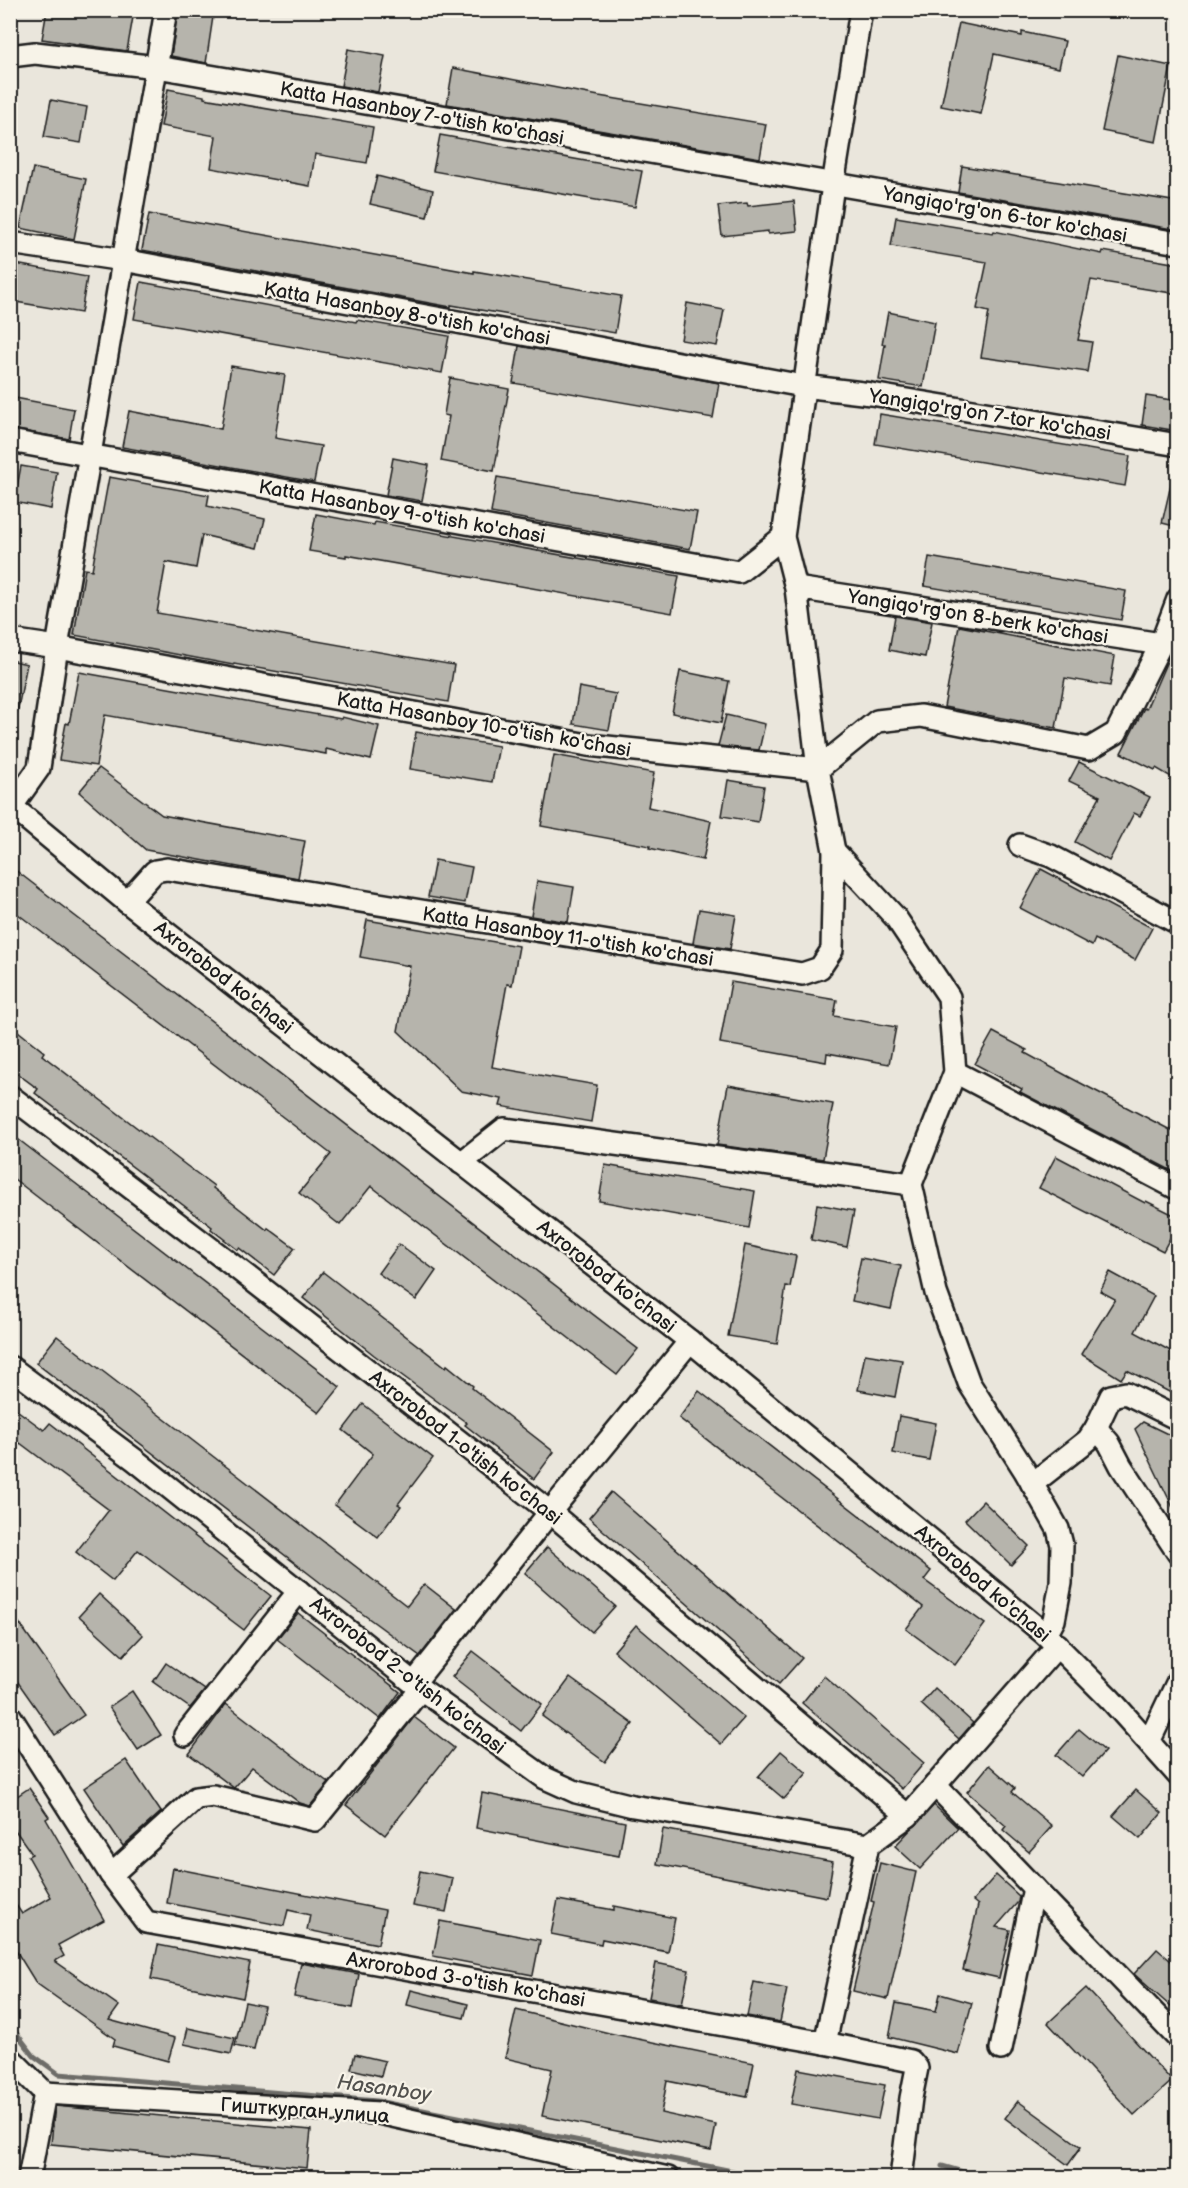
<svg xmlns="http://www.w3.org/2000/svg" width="1188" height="2188" font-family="'Balsamiq Sans',sans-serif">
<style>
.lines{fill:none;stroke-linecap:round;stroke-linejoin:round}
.stream{stroke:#6d6c68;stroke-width:5}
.building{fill:#b6b4ac;stroke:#1c1c1c;stroke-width:1.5}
.minor-casing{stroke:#1c1c1c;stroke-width:26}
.minor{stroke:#f7f3e8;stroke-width:21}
.labels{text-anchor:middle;stroke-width:4.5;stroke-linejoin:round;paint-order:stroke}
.street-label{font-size:20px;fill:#1c1c1c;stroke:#f7f3e8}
.water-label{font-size:21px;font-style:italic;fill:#52514e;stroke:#f7f3e8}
</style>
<rect width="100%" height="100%" fill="#eae6dc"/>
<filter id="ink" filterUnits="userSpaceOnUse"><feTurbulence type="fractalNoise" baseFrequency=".0167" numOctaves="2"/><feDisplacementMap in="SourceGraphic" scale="12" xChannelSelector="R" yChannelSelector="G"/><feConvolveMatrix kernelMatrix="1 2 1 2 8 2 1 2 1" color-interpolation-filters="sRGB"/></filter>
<g filter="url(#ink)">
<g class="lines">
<g class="stream">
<path d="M 10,2025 L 34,2056 L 59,2074 L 377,2101 L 768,2178"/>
<path d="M 942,2166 L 984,2178"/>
</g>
</g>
<g class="building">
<path d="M 47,10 L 95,10 L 133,17 L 127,51 L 42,39 Z"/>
<path d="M 178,10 L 214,10 L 206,63 L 171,56 Z"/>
<path d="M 959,23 L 1022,36 L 1022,32 L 1065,41 L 1059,68 L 994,54 L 981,114 L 941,106 Z"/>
<path d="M 348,49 L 385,56 L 378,92 L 341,86 Z"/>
<path d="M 1118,55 L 1171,66 L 1156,142 L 1102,131 Z"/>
<path d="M 453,68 L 599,96 L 766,124 L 760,158 L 447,104 Z"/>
<path d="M 168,89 L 204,96 L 204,98 L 373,127 L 367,163 L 315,154 L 310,186 L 211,168 L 216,136 L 161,126 Z"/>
<path d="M 51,100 L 87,107 L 81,143 L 44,137 Z"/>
<path d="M 440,135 L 642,171 L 635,207 L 433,171 Z"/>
<path d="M 962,166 L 1178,202 L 1178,230 L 958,192 Z"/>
<path d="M 33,168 L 86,179 L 74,239 L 20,228 Z"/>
<path d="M 377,176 L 433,190 L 427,217 L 370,204 Z"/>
<path d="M 794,201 L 797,231 L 768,234 L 768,231 L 722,236 L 718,206 L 747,203 L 748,206 Z"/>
<path d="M 149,214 L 474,273 L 474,271 L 621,296 L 615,333 L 451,305 L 451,307 L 142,250 Z"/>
<path d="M 896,217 L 993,233 L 994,231 L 1102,254 L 1103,251 L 1178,264 L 1178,294 L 1091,280 L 1078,340 L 1092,342 L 1087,372 L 981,357 L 989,312 L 977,309 L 987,262 L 891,246 Z"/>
<path d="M 10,263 L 87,277 L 81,313 L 10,301 Z"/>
<path d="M 141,282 L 356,322 L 357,320 L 449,336 L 442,373 L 134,319 Z"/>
<path d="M 687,303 L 724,310 L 717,346 L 681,340 Z"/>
<path d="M 888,312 L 935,322 L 923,387 L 879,380 L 885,344 L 882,344 Z"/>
<path d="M 519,346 L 719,383 L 713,418 L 513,383 Z"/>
<path d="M 231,366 L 285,375 L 275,438 L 321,446 L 314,482 L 122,447 L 129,411 L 221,429 Z"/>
<path d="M 450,378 L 509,389 L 494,471 L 441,461 L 449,416 L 444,415 Z"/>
<path d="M 1146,396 L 1178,401 L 1178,431 L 1142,425 Z"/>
<path d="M 10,397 L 74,409 L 69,439 L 10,429 Z"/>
<path d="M 880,414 L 1130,456 L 1125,486 L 875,444 Z"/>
<path d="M 393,458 L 429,465 L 422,501 L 386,495 Z"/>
<path d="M 21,466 L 57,472 L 51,509 L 14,502 Z"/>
<path d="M 109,477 L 209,495 L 207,506 L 265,519 L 258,548 L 202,535 L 196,568 L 166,562 L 157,613 L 454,665 L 448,702 L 234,664 L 233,665 L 74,635 L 85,569 L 92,570 Z"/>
<path d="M 497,477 L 697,512 L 690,549 L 491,513 Z"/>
<path d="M 1172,480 L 1178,481 L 1178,527 L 1162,523 Z"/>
<path d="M 316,514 L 374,525 L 375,522 L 679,576 L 672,613 L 346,555 L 346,557 L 309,551 Z"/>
<path d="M 929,557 L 1126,591 L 1121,620 L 924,586 Z"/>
<path d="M 895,616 L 932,622 L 925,657 L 889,650 Z"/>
<path d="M 959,626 L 1115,656 L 1110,686 L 1065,678 L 1056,728 L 944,707 Z"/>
<path d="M 1178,636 L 1178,781 L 1156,768 L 1155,770 L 1121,753 L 1144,708 L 1146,709 Z"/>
<path d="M 10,660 L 27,664 L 17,713 L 10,712 Z"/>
<path d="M 680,671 L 729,681 L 721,723 L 672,713 Z"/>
<path d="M 79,672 L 341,719 L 342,717 L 379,726 L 371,760 L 326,749 L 326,754 L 105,715 L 96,766 L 59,760 L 66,723 L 69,724 Z"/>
<path d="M 579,687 L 616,694 L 609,730 L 573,724 Z"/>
<path d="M 726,715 L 765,724 L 759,750 L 718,746 Z"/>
<path d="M 416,732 L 499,746 L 492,782 L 410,769 Z"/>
<path d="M 554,755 L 654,773 L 648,807 L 711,821 L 703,860 L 649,848 L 650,846 L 541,826 Z"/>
<path d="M 1079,762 L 1150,797 L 1140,816 L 1134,813 L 1109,861 L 1075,842 L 1100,796 L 1069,781 Z"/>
<path d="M 99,768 L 162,815 L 305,841 L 298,878 L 146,850 L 79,792 Z"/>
<path d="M 728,780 L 764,786 L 758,822 L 722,816 Z"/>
<path d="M 435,860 L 472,867 L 465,903 L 428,897 Z"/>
<path d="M 10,866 L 638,1349 L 617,1375 L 371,1186 L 340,1225 L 299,1193 L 331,1154 L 10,908 Z"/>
<path d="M 1041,869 L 1152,928 L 1135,960 L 1095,939 L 1092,946 L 1020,908 Z"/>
<path d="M 537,881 L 574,887 L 568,922 L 531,916 Z"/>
<path d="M 699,909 L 736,915 L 730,949 L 693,943 Z"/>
<path d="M 367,920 L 519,946 L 512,985 L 507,984 L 492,1067 L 597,1085 L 591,1122 L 500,1106 L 502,1099 L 461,1091 L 398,1031 L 410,966 L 360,957 Z"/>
<path d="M 731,982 L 837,1000 L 834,1016 L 896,1027 L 889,1064 L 827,1053 L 826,1062 L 720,1043 Z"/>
<path d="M 18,1031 L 44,1052 L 42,1055 L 187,1166 L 214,1186 L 213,1188 L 267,1230 L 268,1228 L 295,1248 L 274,1275 L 239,1248 L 238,1250 L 211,1229 L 212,1227 L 35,1093 L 38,1089 L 10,1068 L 10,1041 Z"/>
<path d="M 993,1032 L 1027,1050 L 1025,1053 L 1071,1078 L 1178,1134 L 1178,1174 L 1020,1092 L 1022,1089 L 975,1064 Z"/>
<path d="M 728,1085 L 833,1104 L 823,1159 L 717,1145 Z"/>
<path d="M 10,1133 L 340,1387 L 319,1413 L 10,1176 Z"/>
<path d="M 1056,1156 L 1145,1203 L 1146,1201 L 1178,1217 L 1178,1223 L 1163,1251 L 1039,1188 Z"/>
<path d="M 605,1165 L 755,1191 L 749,1228 L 599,1201 Z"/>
<path d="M 817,1204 L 854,1211 L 847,1247 L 811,1240 Z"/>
<path d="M 399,1244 L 436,1271 L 416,1300 L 378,1273 Z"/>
<path d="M 745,1245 L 796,1256 L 790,1287 L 786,1286 L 777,1344 L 728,1336 Z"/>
<path d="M 861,1258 L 901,1266 L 891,1309 L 852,1301 Z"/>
<path d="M 323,1272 L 446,1367 L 447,1365 L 473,1386 L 472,1388 L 554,1452 L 534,1479 L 465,1425 L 467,1423 L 374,1355 L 303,1298 Z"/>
<path d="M 1110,1272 L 1154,1296 L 1135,1332 L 1178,1355 L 1178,1387 L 1173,1394 L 1127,1370 L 1121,1379 L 1081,1354 L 1115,1299 L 1100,1291 Z"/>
<path d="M 57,1336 L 407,1606 L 424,1584 L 456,1609 L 420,1656 L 326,1587 L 36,1363 Z"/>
<path d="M 865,1354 L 902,1360 L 895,1397 L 858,1390 Z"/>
<path d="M 699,1391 L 931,1571 L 924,1580 L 985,1624 L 955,1665 L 906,1629 L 923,1607 L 679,1418 Z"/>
<path d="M 363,1404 L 433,1458 L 398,1504 L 401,1506 L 378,1537 L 335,1505 L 373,1454 L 343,1430 Z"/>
<path d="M 10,1405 L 44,1430 L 50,1423 L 271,1596 L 244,1630 L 138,1550 L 113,1581 L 76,1552 L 109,1510 L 20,1443 L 10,1456 Z"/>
<path d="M 899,1416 L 936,1423 L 929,1460 L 893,1453 Z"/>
<path d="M 1143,1422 L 1178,1439 L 1178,1518 L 1135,1429 Z"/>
<path d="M 611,1492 L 802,1658 L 779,1684 L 589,1518 Z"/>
<path d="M 983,1501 L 1029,1546 L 1011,1565 L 965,1520 Z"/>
<path d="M 547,1547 L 615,1606 L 592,1632 L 525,1573 Z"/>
<path d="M 99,1594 L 143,1635 L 123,1656 L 79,1616 Z"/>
<path d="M 10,1610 L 84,1715 L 55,1735 L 10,1671 Z"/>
<path d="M 298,1613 L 400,1692 L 380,1719 L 277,1639 Z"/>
<path d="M 636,1625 L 744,1718 L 721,1744 L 614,1651 Z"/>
<path d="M 473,1651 L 542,1704 L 521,1731 L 452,1677 Z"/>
<path d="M 166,1663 L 205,1690 L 190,1708 L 153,1682 Z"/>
<path d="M 824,1676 L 924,1763 L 902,1789 L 802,1703 Z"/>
<path d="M 570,1678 L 633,1724 L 605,1762 L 542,1716 Z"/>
<path d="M 935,1688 L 973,1723 L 959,1739 L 921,1704 Z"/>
<path d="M 132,1691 L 161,1735 L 138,1750 L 109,1707 Z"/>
<path d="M 226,1704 L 329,1783 L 310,1806 L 300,1803 L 252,1767 L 234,1788 L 189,1754 Z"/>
<path d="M 414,1717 L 454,1748 L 385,1835 L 346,1805 Z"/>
<path d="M 1079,1729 L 1105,1751 L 1082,1777 L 1056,1755 Z"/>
<path d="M 781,1751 L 807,1773 L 784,1799 L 758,1777 Z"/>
<path d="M 126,1760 L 161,1812 L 123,1846 L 84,1788 Z"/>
<path d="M 989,1765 L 1015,1788 L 1012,1792 L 1052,1826 L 1029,1852 L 1003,1830 L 1006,1826 L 967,1792 Z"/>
<path d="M 29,1788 L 49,1817 L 46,1819 L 104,1920 L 58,1945 L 64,1956 L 55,1961 L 119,2006 L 109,2020 L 175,2038 L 168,2061 L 113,2046 L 115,2039 L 36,1983 L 10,1941 L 10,1896 L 22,1914 L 51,1897 L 28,1856 L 32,1854 L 10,1823 L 10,1801 Z"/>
<path d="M 1136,1790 L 1162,1813 L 1140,1839 L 1113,1816 Z"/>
<path d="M 482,1793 L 625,1822 L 619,1856 L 476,1828 Z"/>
<path d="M 934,1805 L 958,1828 L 920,1869 L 895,1846 Z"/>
<path d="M 663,1829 L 833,1862 L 827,1897 L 657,1864 Z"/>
<path d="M 880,1863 L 916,1872 L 888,1999 L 853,1991 L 874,1902 L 871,1901 Z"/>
<path d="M 173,1868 L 385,1910 L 378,1944 L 307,1930 L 310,1915 L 288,1910 L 284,1926 L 167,1903 Z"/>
<path d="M 420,1871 L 453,1878 L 446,1912 L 413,1906 Z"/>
<path d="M 996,1875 L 1019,1896 L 1018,1902 L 996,1927 L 1010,1930 L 999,1978 L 963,1970 L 978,1905 L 973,1901 Z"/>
<path d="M 558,1900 L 614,1910 L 614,1906 L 675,1918 L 668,1952 L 602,1939 L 601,1944 L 551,1934 Z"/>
<path d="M 440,1921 L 540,1940 L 533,1975 L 433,1956 Z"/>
<path d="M 158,1945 L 250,1963 L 243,1998 L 151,1979 Z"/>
<path d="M 1157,1949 L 1178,1967 L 1178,1999 L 1171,2007 L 1134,1974 Z"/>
<path d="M 301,1963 L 359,1974 L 353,2008 L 294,1997 Z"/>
<path d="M 656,1963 L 689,1970 L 682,2004 L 649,1998 Z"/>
<path d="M 754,1982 L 787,1989 L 780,2022 L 747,2016 Z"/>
<path d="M 1086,1988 L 1172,2081 L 1134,2115 L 1048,2023 Z"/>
<path d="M 411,1990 L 468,2004 L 464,2018 L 407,2005 Z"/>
<path d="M 940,1994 L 972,2003 L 958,2054 L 889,2037 L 896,2003 L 936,2011 Z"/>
<path d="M 245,2002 L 264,2006 L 254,2050 L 235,2046 Z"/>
<path d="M 516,2010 L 609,2033 L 754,2063 L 747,2097 L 667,2081 L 661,2113 L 716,2125 L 711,2150 L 542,2116 L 552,2069 L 505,2058 Z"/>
<path d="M 188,2028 L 235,2038 L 231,2054 L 184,2044 Z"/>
<path d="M 355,2054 L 385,2061 L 381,2076 L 351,2069 Z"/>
<path d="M 798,2069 L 885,2085 L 878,2119 L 791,2104 Z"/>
<path d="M 1018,2101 L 1081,2147 L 1068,2165 L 1005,2118 Z"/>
<path d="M 55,2106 L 311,2130 L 307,2168 L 51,2144 Z"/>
</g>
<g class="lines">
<g class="minor-casing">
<g id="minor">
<path d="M 10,56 L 35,53 L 157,67 L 1178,243"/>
<path d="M 10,243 L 123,260 L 803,386 L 871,394 L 1178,445"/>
<path d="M 10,441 L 739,572 L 783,537"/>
<path d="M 796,588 L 1161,644"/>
<path d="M 10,640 L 57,647 L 588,745 L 818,769 L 877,721 L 921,716 L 1089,749 L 1116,733 L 1161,644 L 1178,599"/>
<path d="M 10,805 L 127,902 L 690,1341 L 1046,1635 L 1110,1699 L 1178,1775"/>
<path d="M 12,806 L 39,768 L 57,647 L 166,10"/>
<path d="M 1020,845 L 1051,856 L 1178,923"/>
<path d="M 834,851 L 896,918 L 949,997 L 955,1072 L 911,1184 L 936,1293 L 969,1383 L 1025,1471 L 1058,1529 L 1062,1545 L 1061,1583 L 1054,1620 L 1046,1635"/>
<path d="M 127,902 L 155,871 L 167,869 L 802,974 L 820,968 L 832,950 L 834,851 L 818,769 L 796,588 L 783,537 L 833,185 L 861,10"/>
<path d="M 955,1072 L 1178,1189"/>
<path d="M 10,1096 L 239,1270 L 550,1512 L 908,1816"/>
<path d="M 461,1163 L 504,1129 L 911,1184"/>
<path d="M 10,1367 L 135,1460 L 421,1689 L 545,1778 L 576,1792 L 633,1806 L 868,1845"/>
<path d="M 1096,1428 L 1109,1443 L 1121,1466 L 1178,1553"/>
<path d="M 1032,1484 L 1088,1440 L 1096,1428 L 1111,1396 L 1126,1393 L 1178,1419"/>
<path d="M 414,1683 L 550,1512 L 690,1341"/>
<path d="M 10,1716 L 111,1875 L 146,1922 L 825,2043 L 911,2061 L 917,2068 L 911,2098 L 901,2178"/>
<path d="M 185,1735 L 299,1591"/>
<path d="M 1149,1742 L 1178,1681"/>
<path d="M 935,1785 L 1178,2038"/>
<path d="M 111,1875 L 196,1798 L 213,1796 L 315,1820 L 421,1689"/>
<path d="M 825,2043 L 868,1845 L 908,1816 L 1058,1645"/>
<path d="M 1001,2049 L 1034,1888"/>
<path d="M 10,2058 L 45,2093"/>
<path d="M 45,2093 L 379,2113 L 668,2178"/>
<path d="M 29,2178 L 45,2093"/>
</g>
</g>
<use href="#minor" class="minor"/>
</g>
</g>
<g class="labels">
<g class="street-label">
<text transform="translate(422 113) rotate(10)" y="7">Katta Hasanboy 7-o'tish ko'chasi</text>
<text transform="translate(1005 214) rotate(10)" y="7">Yangiqo'rg'on 6-tor ko'chasi</text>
<text transform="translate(407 313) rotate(10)" y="7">Katta Hasanboy 8-o'tish ko'chasi</text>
<text transform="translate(990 414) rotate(9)" y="7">Yangiqo'rg'on 7-tor ko'chasi</text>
<text transform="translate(402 511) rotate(10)" y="7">Katta Hasanboy 9-o'tish ko'chasi</text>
<text transform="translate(978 616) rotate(9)" y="7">Yangiqo'rg'on 8-berk ko'chasi</text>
<text transform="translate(484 724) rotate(10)" y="7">Katta Hasanboy 10-o'tish ko'chasi</text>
<text transform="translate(568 936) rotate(9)" y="7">Katta Hasanboy 11-o'tish ko'chasi</text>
<text transform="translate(224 977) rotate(38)" y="7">Axrorobod ko'chasi</text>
<text transform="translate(607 1276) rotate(38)" y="7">Axrorobod ko'chasi</text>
<text transform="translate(466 1447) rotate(38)" y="7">Axrorobod 1-o'tish ko'chasi</text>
<text transform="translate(983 1583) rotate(40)" y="7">Axrorobod ko'chasi</text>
<text transform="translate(408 1675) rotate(38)" y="7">Axrorobod 2-o'tish ko'chasi</text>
<text transform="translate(466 1979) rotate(10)" y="7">Axrorobod 3-o'tish ko'chasi</text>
<text transform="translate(305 2110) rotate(4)" y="7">Гишткурган улица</text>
</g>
<g class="water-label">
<text transform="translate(384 2088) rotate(8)" y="7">Hasanboy</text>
</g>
</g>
<rect width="1188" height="2188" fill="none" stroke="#f7f3e8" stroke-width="36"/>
<rect x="18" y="18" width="1152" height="2152" fill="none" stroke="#1c1c1c" stroke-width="2" filter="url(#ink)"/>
</svg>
